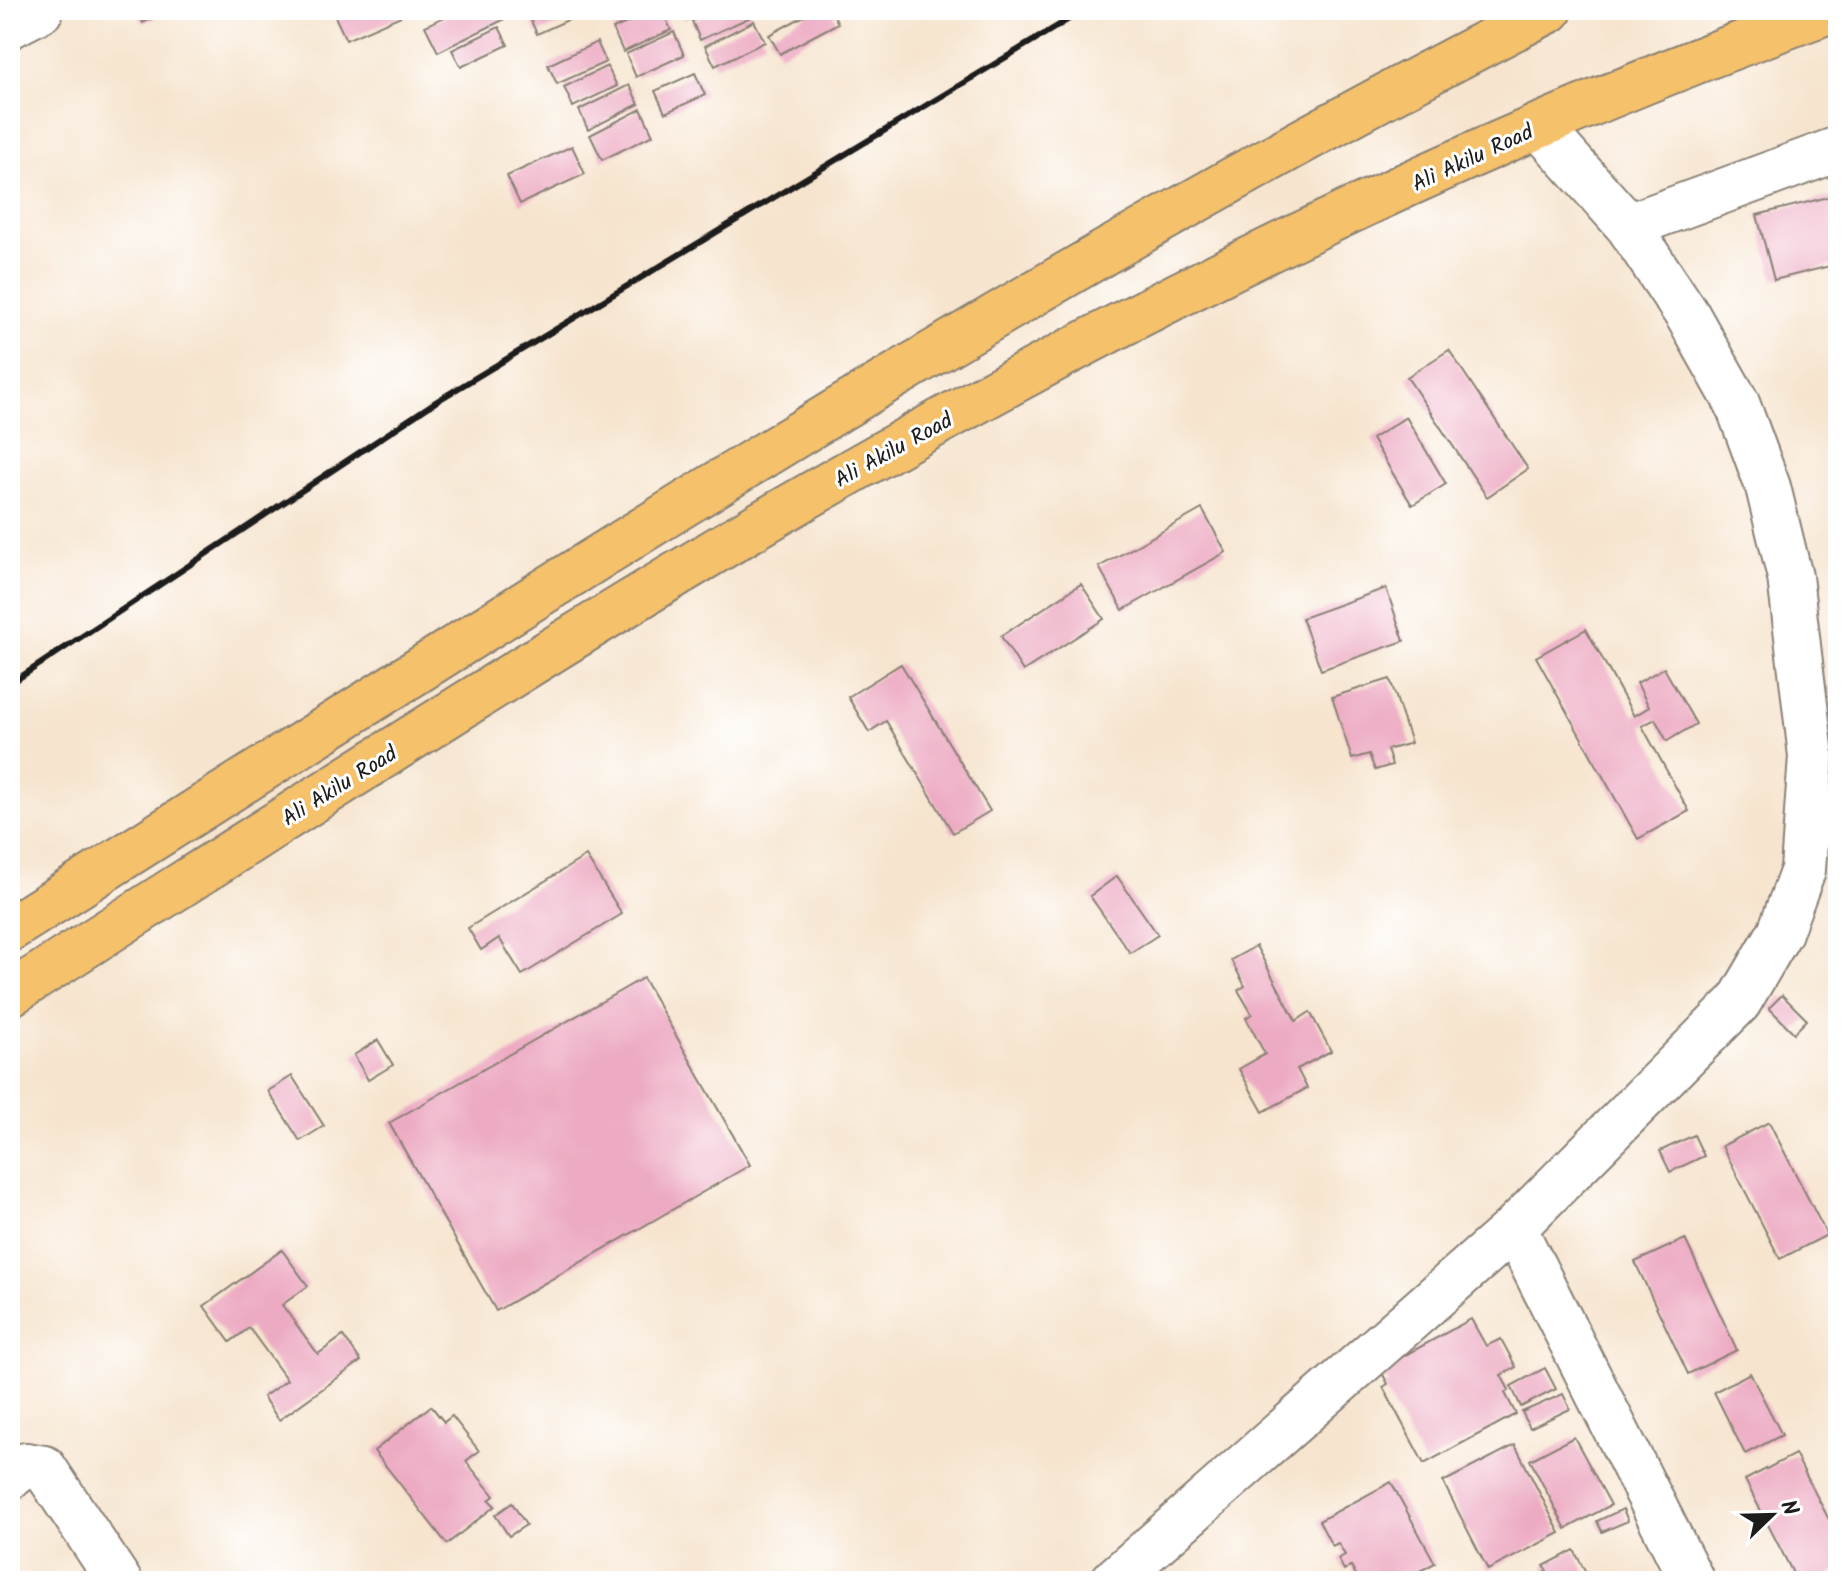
<svg xmlns="http://www.w3.org/2000/svg" width="1848" height="1591" font-family="Kalam,sans-serif">
<style>
.building{fill:#edabc3}
.lines{fill:none;stroke-linecap:round;stroke-linejoin:round}
.minor-casing{stroke:#898075;stroke-width:48}
.major-casing{stroke:#898075;stroke-width:48}
.minor{stroke:#fff;stroke-width:44}
.major{stroke:#f5c16b;stroke-width:44}
.rail{stroke:#1c1c1c;stroke-width:6}
.labels{text-anchor:middle;stroke-width:6;stroke-linejoin:round;paint-order:stroke}
.street-label{font-size:22px;fill:#1c1c1c;stroke:#fff}
</style>
<rect width="100%" height="100%" fill="#fff"/>
<filter id="ink" filterUnits="userSpaceOnUse"><feTurbulence type="fractalNoise" baseFrequency=".0125" numOctaves="2"/><feDisplacementMap in="SourceGraphic" scale="16" xChannelSelector="R" yChannelSelector="G"/><feConvolveMatrix kernelMatrix="1 2 1 2 8 2 1 2 1" color-interpolation-filters="sRGB"/></filter>
<filter id="wash" filterUnits="userSpaceOnUse"><feTurbulence type="fractalNoise" baseFrequency=".006" numOctaves="4" result="noise"/><feDisplacementMap in="SourceGraphic" scale="32" xChannelSelector="R" yChannelSelector="G"/><feGaussianBlur stdDeviation="1.8" result="paint"/><feColorMatrix in="noise" values="0 0 0 0 0 0 0 0 0 0 0 0 0 0 0 0 0 1.4 0 .05"/><feComposite in="paint" operator="in"/></filter>
<g filter="url(#wash)">
<rect width="100%" height="100%" fill="#f6e4ce"/>
<g id="blocks">
<g class="building">
<path d="M 137,10 L 170,10 L 143,23 Z"/>
<path d="M 248,10 L 272,10 L 253,20 Z"/>
<path d="M 332,10 L 399,10 L 401,16 L 346,40 Z"/>
<path d="M 459,10 L 467,10 L 469,16 L 480,10 L 499,10 L 503,20 L 438,52 L 425,26 Z"/>
<path d="M 526,10 L 577,10 L 579,15 L 537,34 Z"/>
<path d="M 606,10 L 633,10 L 611,20 Z"/>
<path d="M 655,10 L 662,10 L 671,30 L 623,52 L 613,29 Z"/>
<path d="M 678,10 L 705,10 L 683,20 Z"/>
<path d="M 717,10 L 750,10 L 753,16 L 700,40 L 692,21 Z"/>
<path d="M 815,10 L 831,10 L 838,23 L 780,54 L 769,35 Z"/>
<path d="M 754,21 L 765,42 L 715,66 L 705,46 Z"/>
<path d="M 499,27 L 508,45 L 461,67 L 452,50 Z"/>
<path d="M 674,32 L 684,55 L 636,77 L 626,54 Z"/>
<path d="M 597,42 L 606,62 L 557,84 L 548,65 Z"/>
<path d="M 607,66 L 617,86 L 573,107 L 564,87 Z"/>
<path d="M 695,73 L 705,95 L 665,113 L 655,91 Z"/>
<path d="M 629,85 L 639,104 L 588,130 L 579,110 Z"/>
<path d="M 641,109 L 653,135 L 602,160 L 590,135 Z"/>
<path d="M 572,146 L 585,174 L 520,204 L 507,176 Z"/>
<path d="M 1836,195 L 1838,264 L 1774,280 L 1757,215 Z"/>
<path d="M 1449,350 L 1528,469 L 1487,497 L 1407,377 Z"/>
<path d="M 1406,417 L 1446,484 L 1412,505 L 1372,439 Z"/>
<path d="M 1202,509 L 1226,552 L 1123,610 L 1099,567 Z"/>
<path d="M 1081,584 L 1104,619 L 1023,671 L 1001,636 Z"/>
<path d="M 1386,588 L 1404,641 L 1321,670 L 1302,618 Z"/>
<path d="M 1586,629 L 1634,716 L 1649,707 L 1637,683 L 1664,668 L 1696,724 L 1667,741 L 1655,719 L 1642,726 L 1689,811 L 1638,839 L 1536,657 Z"/>
<path d="M 901,664 L 990,811 L 953,833 L 886,721 L 869,732 L 848,697 Z"/>
<path d="M 1390,679 L 1411,743 L 1387,750 L 1392,765 L 1375,770 L 1369,754 L 1352,759 L 1332,697 Z"/>
<path d="M 586,856 L 622,914 L 522,975 L 499,938 L 481,950 L 468,928 Z"/>
<path d="M 1117,876 L 1158,935 L 1130,953 L 1090,896 Z"/>
<path d="M 1256,946 L 1296,1021 L 1310,1012 L 1331,1051 L 1297,1069 L 1307,1088 L 1263,1112 L 1239,1069 L 1265,1054 L 1246,1018 L 1252,1014 L 1238,990 L 1245,986 L 1231,960 Z"/>
<path d="M 643,978 L 750,1165 L 496,1311 L 389,1123 Z"/>
<path d="M 1782,995 L 1807,1020 L 1794,1033 L 1769,1008 Z"/>
<path d="M 378,1040 L 393,1065 L 368,1080 L 354,1055 Z"/>
<path d="M 292,1076 L 324,1126 L 300,1141 L 268,1091 Z"/>
<path d="M 1769,1122 L 1827,1235 L 1780,1259 L 1722,1146 Z"/>
<path d="M 1694,1135 L 1704,1156 L 1670,1172 L 1660,1151 Z"/>
<path d="M 1685,1239 L 1737,1350 L 1688,1374 L 1635,1262 Z"/>
<path d="M 282,1250 L 308,1286 L 282,1305 L 318,1354 L 343,1336 L 361,1361 L 279,1420 L 263,1397 L 287,1380 L 249,1328 L 230,1342 L 204,1306 Z"/>
<path d="M 1471,1319 L 1486,1346 L 1501,1339 L 1516,1367 L 1501,1375 L 1509,1390 L 1505,1393 L 1516,1414 L 1424,1464 L 1383,1387 L 1388,1384 L 1380,1369 Z"/>
<path d="M 1545,1368 L 1556,1389 L 1521,1407 L 1511,1386 Z"/>
<path d="M 1750,1373 L 1782,1435 L 1745,1454 L 1714,1392 Z"/>
<path d="M 1563,1394 L 1570,1409 L 1530,1428 L 1522,1412 Z"/>
<path d="M 431,1406 L 444,1422 L 452,1416 L 479,1451 L 466,1461 L 494,1496 L 489,1500 L 495,1506 L 447,1544 L 374,1451 Z"/>
<path d="M 1574,1437 L 1611,1505 L 1566,1529 L 1530,1460 Z"/>
<path d="M 1515,1445 L 1560,1533 L 1488,1570 L 1443,1482 Z"/>
<path d="M 1795,1454 L 1838,1537 L 1838,1571 L 1818,1581 L 1797,1581 L 1745,1480 Z"/>
<path d="M 1391,1482 L 1435,1563 L 1401,1581 L 1351,1581 L 1356,1575 L 1351,1566 L 1344,1570 L 1338,1559 L 1345,1555 L 1338,1543 L 1332,1546 L 1319,1521 Z"/>
<path d="M 512,1503 L 526,1525 L 509,1536 L 495,1515 Z"/>
<path d="M 1623,1509 L 1628,1521 L 1602,1532 L 1597,1521 Z"/>
<path d="M 1574,1550 L 1590,1581 L 1529,1581 L 1547,1571 L 1544,1566 Z"/>
<path d="M 86,1570 L 93,1581 L 70,1581 Z"/>
</g>
</g>
</g>
<g filter="url(#ink)">
<use href="#blocks" fill-opacity="0" stroke="#898075" stroke-width="2"/>
<g class="lines">
<g class="minor-casing">
<g id="minor">
<path d="M 10,26 L 41,10"/>
<path d="M 1628,226 L 1838,149"/>
<path d="M 1514,1228 L 1692,1581"/>
<path d="M 10,1477 L 26,1465 L 44,1468 L 119,1581"/>
<path d="M 1113,1581 L 1514,1228 L 1739,1002 L 1780,932 L 1803,870 L 1811,756 L 1790,577 L 1768,487 L 1737,403 L 1688,316 L 1628,226 L 1539,126"/>
</g>
</g>
<g class="major-casing">
<g id="major">
<path d="M 10,929 C 516,610 1017,281 1550,10"/>
<path d="M 10,994 C 265,832 519,666 779,513 C 1109,320 1473,139 1832,10"/>
</g>
</g>
<use href="#minor" class="minor"/>
<use href="#major" class="major"/>
<path class="rail" d="M 10,684 L 437,401 L 1084,10"/>
</g>
</g>
<g class="labels">
<g class="street-label">
<text transform="translate(1472 157) rotate(-25)" y="8">Ali Akilu Road</text>
<text transform="translate(893 449) rotate(-29)" y="8">Ali Akilu Road</text>
<text transform="translate(339 785) rotate(-32)" y="8">Ali Akilu Road</text>
</g>
</g>
<rect width="1848" height="1591" fill="none" stroke="#fff" stroke-width="40"/>
<g transform="translate(1772 1515) rotate(67)" stroke="#ffffff" stroke-width="6" paint-order="stroke">
<path d="M0-6L14 30L0 20L-14 30Z" fill="#1c1c1c"/>
<text y="-12" font-size="22" font-weight="bold" text-anchor="middle" fill="#1c1c1c">N</text>
</g>
</svg>
